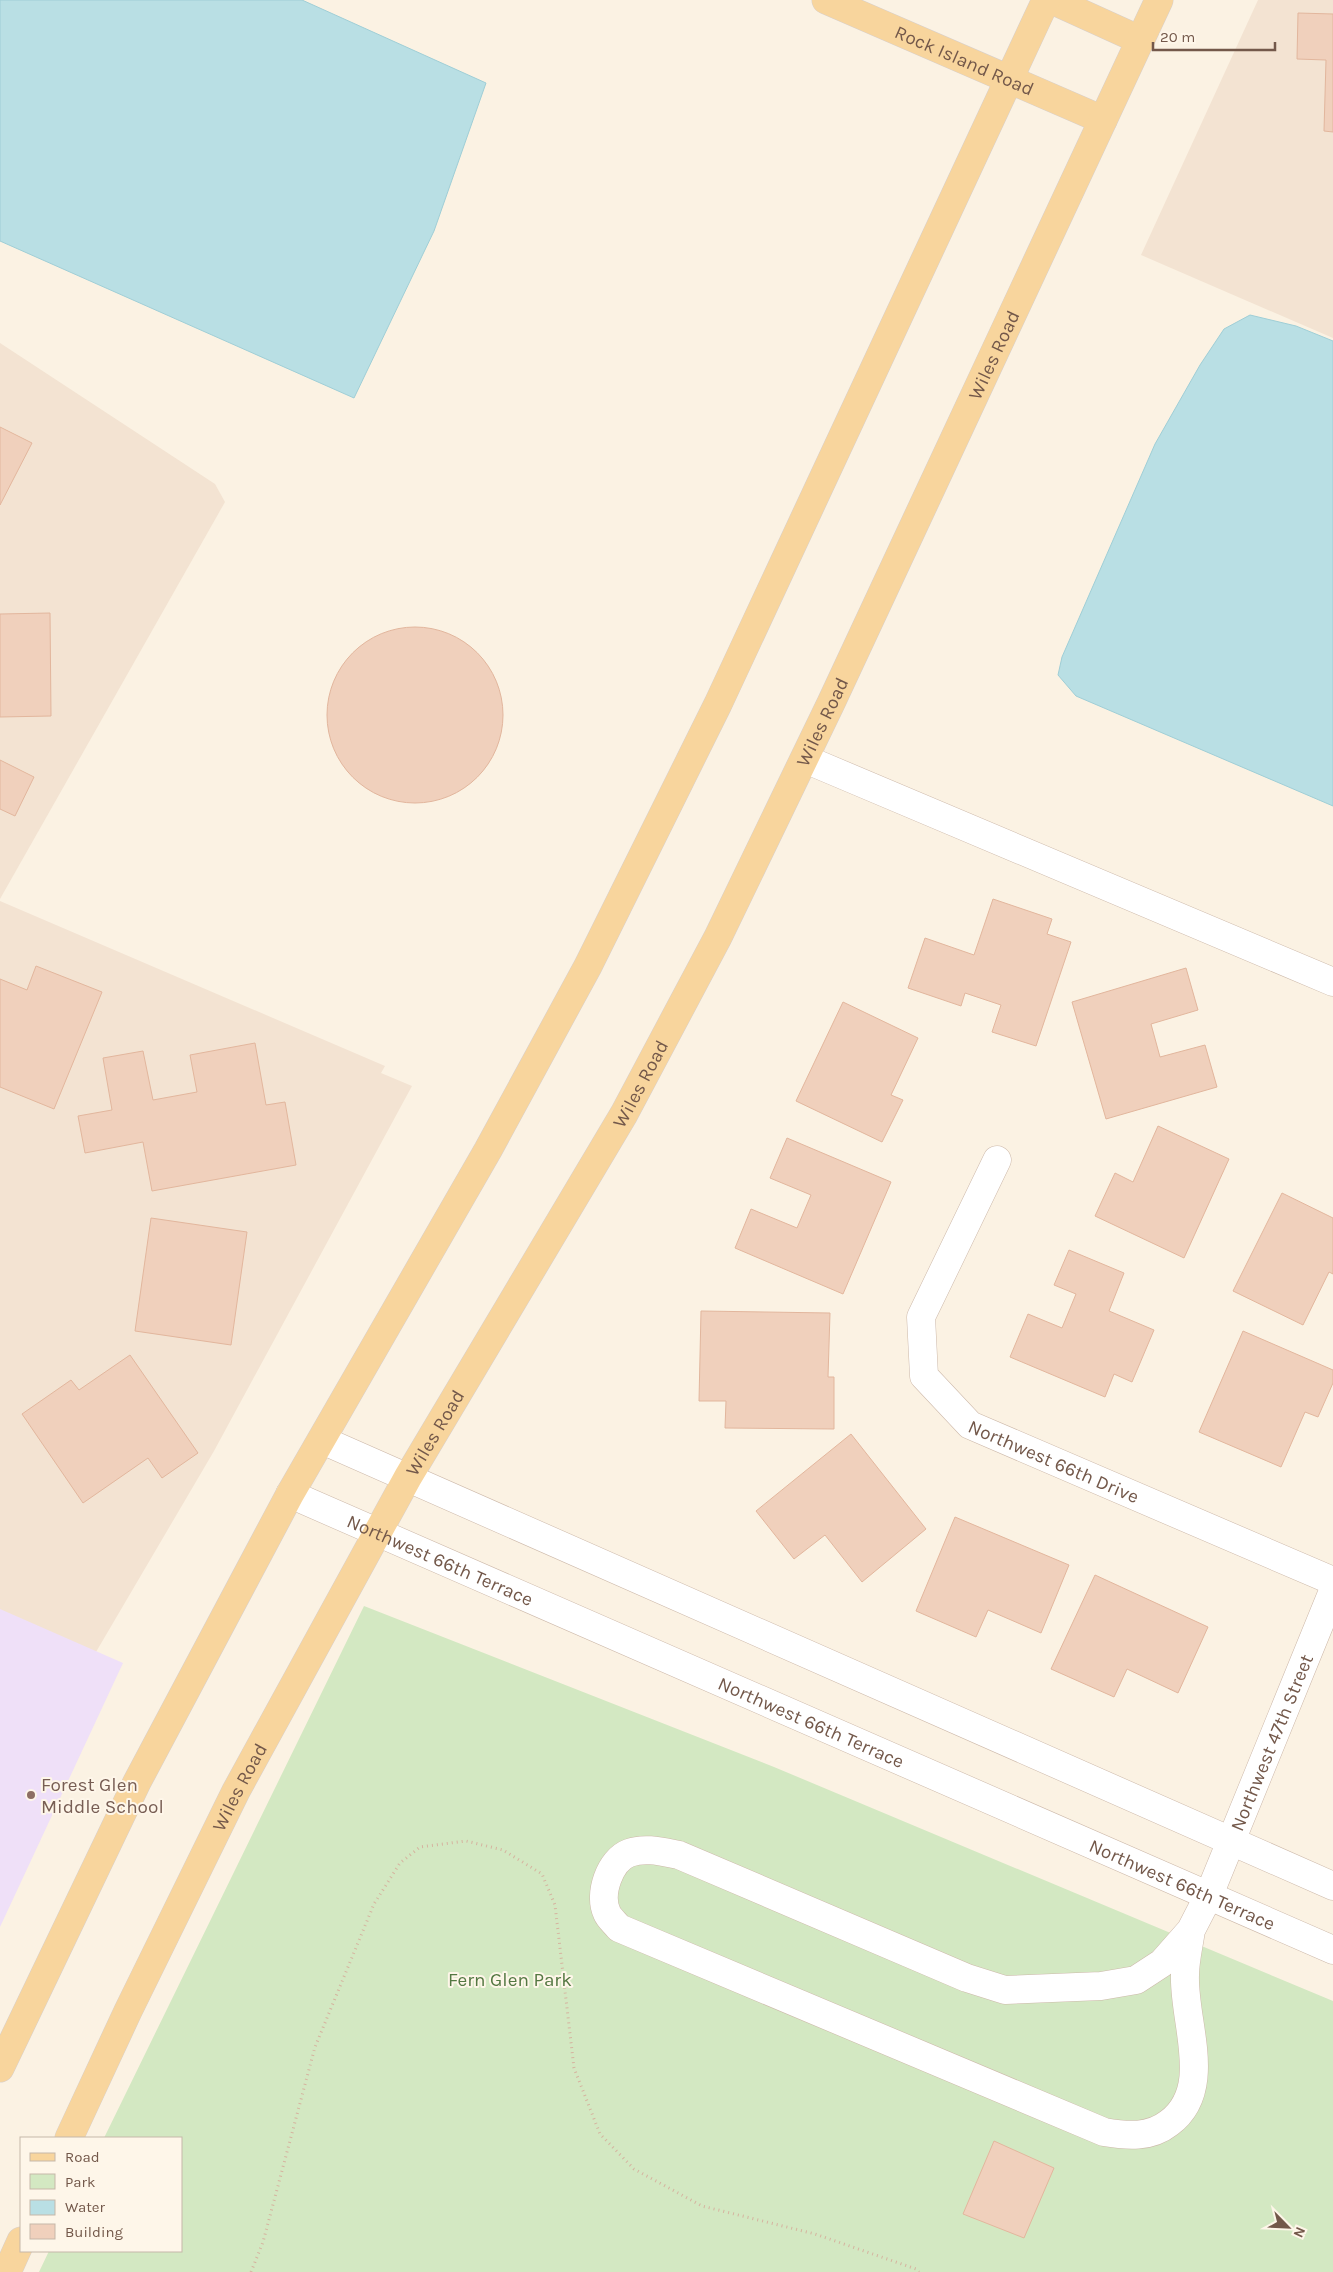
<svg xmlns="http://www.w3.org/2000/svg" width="1333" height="2272" font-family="Karla,sans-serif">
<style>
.residential{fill:#f3e3d2}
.education{fill:#efe0f8}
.green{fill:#d3e8c2}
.water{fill:#b9dfe4;stroke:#9fced6}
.building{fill:#f0d0bc;stroke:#e2b69d}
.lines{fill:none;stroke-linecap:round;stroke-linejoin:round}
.minor-casing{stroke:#cdb9aa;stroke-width:29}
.major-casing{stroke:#d8d0cc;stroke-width:29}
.path{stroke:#d5b39f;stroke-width:3;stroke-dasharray:1 4;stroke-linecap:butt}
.minor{stroke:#fff;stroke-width:28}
.major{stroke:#f8d59d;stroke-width:28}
.education-dot{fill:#8d6e63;stroke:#fef6e9;stroke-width:2}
.labels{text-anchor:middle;stroke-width:4;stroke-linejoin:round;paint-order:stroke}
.street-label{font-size:19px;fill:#73584a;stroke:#fef6e9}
.education-label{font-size:19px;fill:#785e54;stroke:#fef6e9;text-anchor:start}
.park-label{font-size:19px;fill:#547842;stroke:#fef6e9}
</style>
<rect width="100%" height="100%" fill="#fbf2e3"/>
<g class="residential">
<path d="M 1258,0 L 1333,0 L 1333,338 L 1141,255 Z"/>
<path d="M 0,343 L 215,484 L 225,502 L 0,899 Z"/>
<path d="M 0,901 L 385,1066 L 381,1073 L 412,1086 L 214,1451 L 96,1652 L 0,1610 Z"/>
</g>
<path class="education" d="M 0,1609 L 123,1663 L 0,1927 Z"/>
<path class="green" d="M 364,1606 L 774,1767 L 1333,2001 L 1333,2272 L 39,2272 L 49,2251 L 181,2251 L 181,2138 L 104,2138 Z"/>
<g class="water">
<path d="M 0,0 L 302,0 L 486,83 L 434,231 L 354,398 L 0,241 Z"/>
<path d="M 1250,315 L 1296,326 L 1333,341 L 1333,806 L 1076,696 L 1058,675 L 1062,657 L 1155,444 L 1200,365 L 1224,329 Z"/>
</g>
<g class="building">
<path d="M 1298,13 L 1333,14 L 1333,132 L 1324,131 L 1326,60 L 1297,59 Z"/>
<path d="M 0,427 L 32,443 L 0,505 Z"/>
<path d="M 50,613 L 51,716 L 0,717 L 0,614 Z"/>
<circle cx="415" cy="715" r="88"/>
<path d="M 0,760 L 34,777 L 15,816 L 0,809 Z"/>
<path d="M 993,899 L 1052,919 L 1047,934 L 1071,942 L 1036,1046 L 992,1032 L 1001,1005 L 965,993 L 961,1006 L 908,988 L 925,938 L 974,955 Z"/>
<path d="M 36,966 L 102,992 L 54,1109 L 0,1087 L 0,979 L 27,990 Z"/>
<path d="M 1186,968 L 1198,1010 L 1151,1024 L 1160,1057 L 1205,1045 L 1217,1087 L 1106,1119 L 1072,1002 Z"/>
<path d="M 843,1002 L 918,1038 L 891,1095 L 903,1100 L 882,1142 L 796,1101 Z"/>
<path d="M 255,1043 L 266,1105 L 285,1102 L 296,1165 L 152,1191 L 143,1142 L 85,1153 L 78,1116 L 112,1110 L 103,1058 L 143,1051 L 153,1100 L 197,1092 L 190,1055 Z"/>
<path d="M 1158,1126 L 1229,1159 L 1184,1258 L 1095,1216 L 1115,1173 L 1133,1182 Z"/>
<path d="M 787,1138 L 891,1182 L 843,1294 L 735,1248 L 751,1209 L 797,1228 L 811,1195 L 770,1178 Z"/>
<path d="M 1282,1193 L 1333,1218 L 1333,1274 L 1329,1272 L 1303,1325 L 1233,1291 Z"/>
<path d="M 151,1218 L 247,1232 L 231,1345 L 135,1331 Z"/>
<path d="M 1069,1250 L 1124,1273 L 1109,1311 L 1154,1330 L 1132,1382 L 1114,1374 L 1105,1397 L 1010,1357 L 1028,1314 L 1062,1328 L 1076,1294 L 1054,1285 Z"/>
<path d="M 701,1311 L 830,1313 L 828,1377 L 834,1377 L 834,1429 L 725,1428 L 726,1401 L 699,1401 Z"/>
<path d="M 1243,1331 L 1333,1370 L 1333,1383 L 1318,1417 L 1305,1412 L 1281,1467 L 1199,1432 Z"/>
<path d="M 130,1355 L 198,1453 L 162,1478 L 148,1458 L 83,1503 L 22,1414 L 71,1380 L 79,1390 Z"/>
<path d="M 851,1434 L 926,1529 L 862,1582 L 825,1535 L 794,1559 L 756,1511 Z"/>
<path d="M 955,1517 L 1069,1565 L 1041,1633 L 988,1610 L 976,1637 L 916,1611 Z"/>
<path d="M 1095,1575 L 1208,1627 L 1178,1693 L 1127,1669 L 1114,1697 L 1051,1669 Z"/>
<path d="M 994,2141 L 1054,2168 L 1024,2238 L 963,2214 Z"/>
</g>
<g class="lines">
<g class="minor-casing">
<g id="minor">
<path d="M 805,759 L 1333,982"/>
<path id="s1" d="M 997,1160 L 921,1317 L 924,1376 L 970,1425 L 1333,1581"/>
<path d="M 322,1440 L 1333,1886"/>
<path id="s2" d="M 290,1494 L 1333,1950"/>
<path id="s3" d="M 1191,1930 C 1189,1945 1185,1960 1185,1975 C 1183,2022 1215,2089 1169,2123 C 1150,2138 1127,2136 1104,2132 L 619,1928 C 615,1923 609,1918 607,1913 C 598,1894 610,1860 629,1853 C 645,1847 663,1852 679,1855 L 967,1978 L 1005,1990 L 1101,1986 L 1136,1980 L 1162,1963 L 1191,1930 L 1209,1895 L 1333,1591"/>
</g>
</g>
<g class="major-casing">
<g id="major">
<path id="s4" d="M 826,0 L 1103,120"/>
<path d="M 1052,0 L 1140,40"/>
<path d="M 0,2068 L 137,1782 L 290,1494 L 488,1150 L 588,966 L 718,704 L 1046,0"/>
<path id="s5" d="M 69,2138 L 128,2011 L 236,1791 L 408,1477 L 624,1114 L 718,937 L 831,703 L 1159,0"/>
<path d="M 7,2272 L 21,2241"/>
</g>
</g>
<path class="path" d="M 251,2272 L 263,2242 L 315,2047 L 374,1904 L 400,1863 L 420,1847 L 466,1841 L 503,1850 L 542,1874 L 555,1905 L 574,2068 L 600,2134 L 634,2169 L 702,2206 L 815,2234 L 916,2269 L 919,2272"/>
<use href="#minor" class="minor"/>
<use href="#major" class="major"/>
</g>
<circle class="education-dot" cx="31" cy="1795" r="5"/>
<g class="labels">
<g class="street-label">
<text dy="7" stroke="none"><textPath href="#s4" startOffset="151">Rock Island Road</textPath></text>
<text dy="7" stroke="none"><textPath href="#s5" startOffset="2010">Wiles Road</textPath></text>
<text dy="7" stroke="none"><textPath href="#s5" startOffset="1605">Wiles Road</textPath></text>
<text dy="7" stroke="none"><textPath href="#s5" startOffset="1200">Wiles Road</textPath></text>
<text dy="7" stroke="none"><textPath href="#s5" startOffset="795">Wiles Road</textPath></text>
<text dy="7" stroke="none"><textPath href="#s1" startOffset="392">Northwest 66th Drive</textPath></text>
<text dy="7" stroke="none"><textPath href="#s2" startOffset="164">Northwest 66th Terrace</textPath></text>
<text dy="7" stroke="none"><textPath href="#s2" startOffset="569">Northwest 66th Terrace</textPath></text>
<text dy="7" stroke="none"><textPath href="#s3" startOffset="1699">Northwest 47th Street</textPath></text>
<text dy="7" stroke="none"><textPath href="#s5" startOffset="390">Wiles Road</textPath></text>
<text dy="7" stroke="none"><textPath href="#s2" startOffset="974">Northwest 66th Terrace</textPath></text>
</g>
<g class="education-label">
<text x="41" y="1791">Forest Glen<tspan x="41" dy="22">Middle School</tspan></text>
</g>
<g class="park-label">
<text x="510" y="1986">Fern Glen Park</text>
</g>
</g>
<rect x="20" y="2137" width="162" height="115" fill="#fef6e9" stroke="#c6b7a9"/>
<rect x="30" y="2153" width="25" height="8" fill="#f8d59d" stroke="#c6b7a9"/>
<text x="65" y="2162" font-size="15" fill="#73584a">Road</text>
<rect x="30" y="2174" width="25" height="15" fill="#d3e8c2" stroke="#c6b7a9"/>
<text x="65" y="2187" font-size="15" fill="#73584a">Park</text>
<rect x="30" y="2200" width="25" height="15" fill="#b9dfe4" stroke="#c6b7a9"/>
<text x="65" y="2212" font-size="15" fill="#73584a">Water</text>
<rect x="30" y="2224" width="25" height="15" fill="#f0d0bc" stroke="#c6b7a9"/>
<text x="65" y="2237" font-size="15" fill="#73584a">Building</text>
<g transform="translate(1288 2227) rotate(114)" stroke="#fef6e9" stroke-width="4" paint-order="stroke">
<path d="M0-4L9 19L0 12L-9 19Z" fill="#73584a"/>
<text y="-8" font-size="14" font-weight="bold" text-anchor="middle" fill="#73584a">N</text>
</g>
<path d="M1153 42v8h122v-8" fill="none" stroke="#73584a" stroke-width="2.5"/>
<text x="1160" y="42" font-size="15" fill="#73584a" stroke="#fef6e9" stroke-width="4" paint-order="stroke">20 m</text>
</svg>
